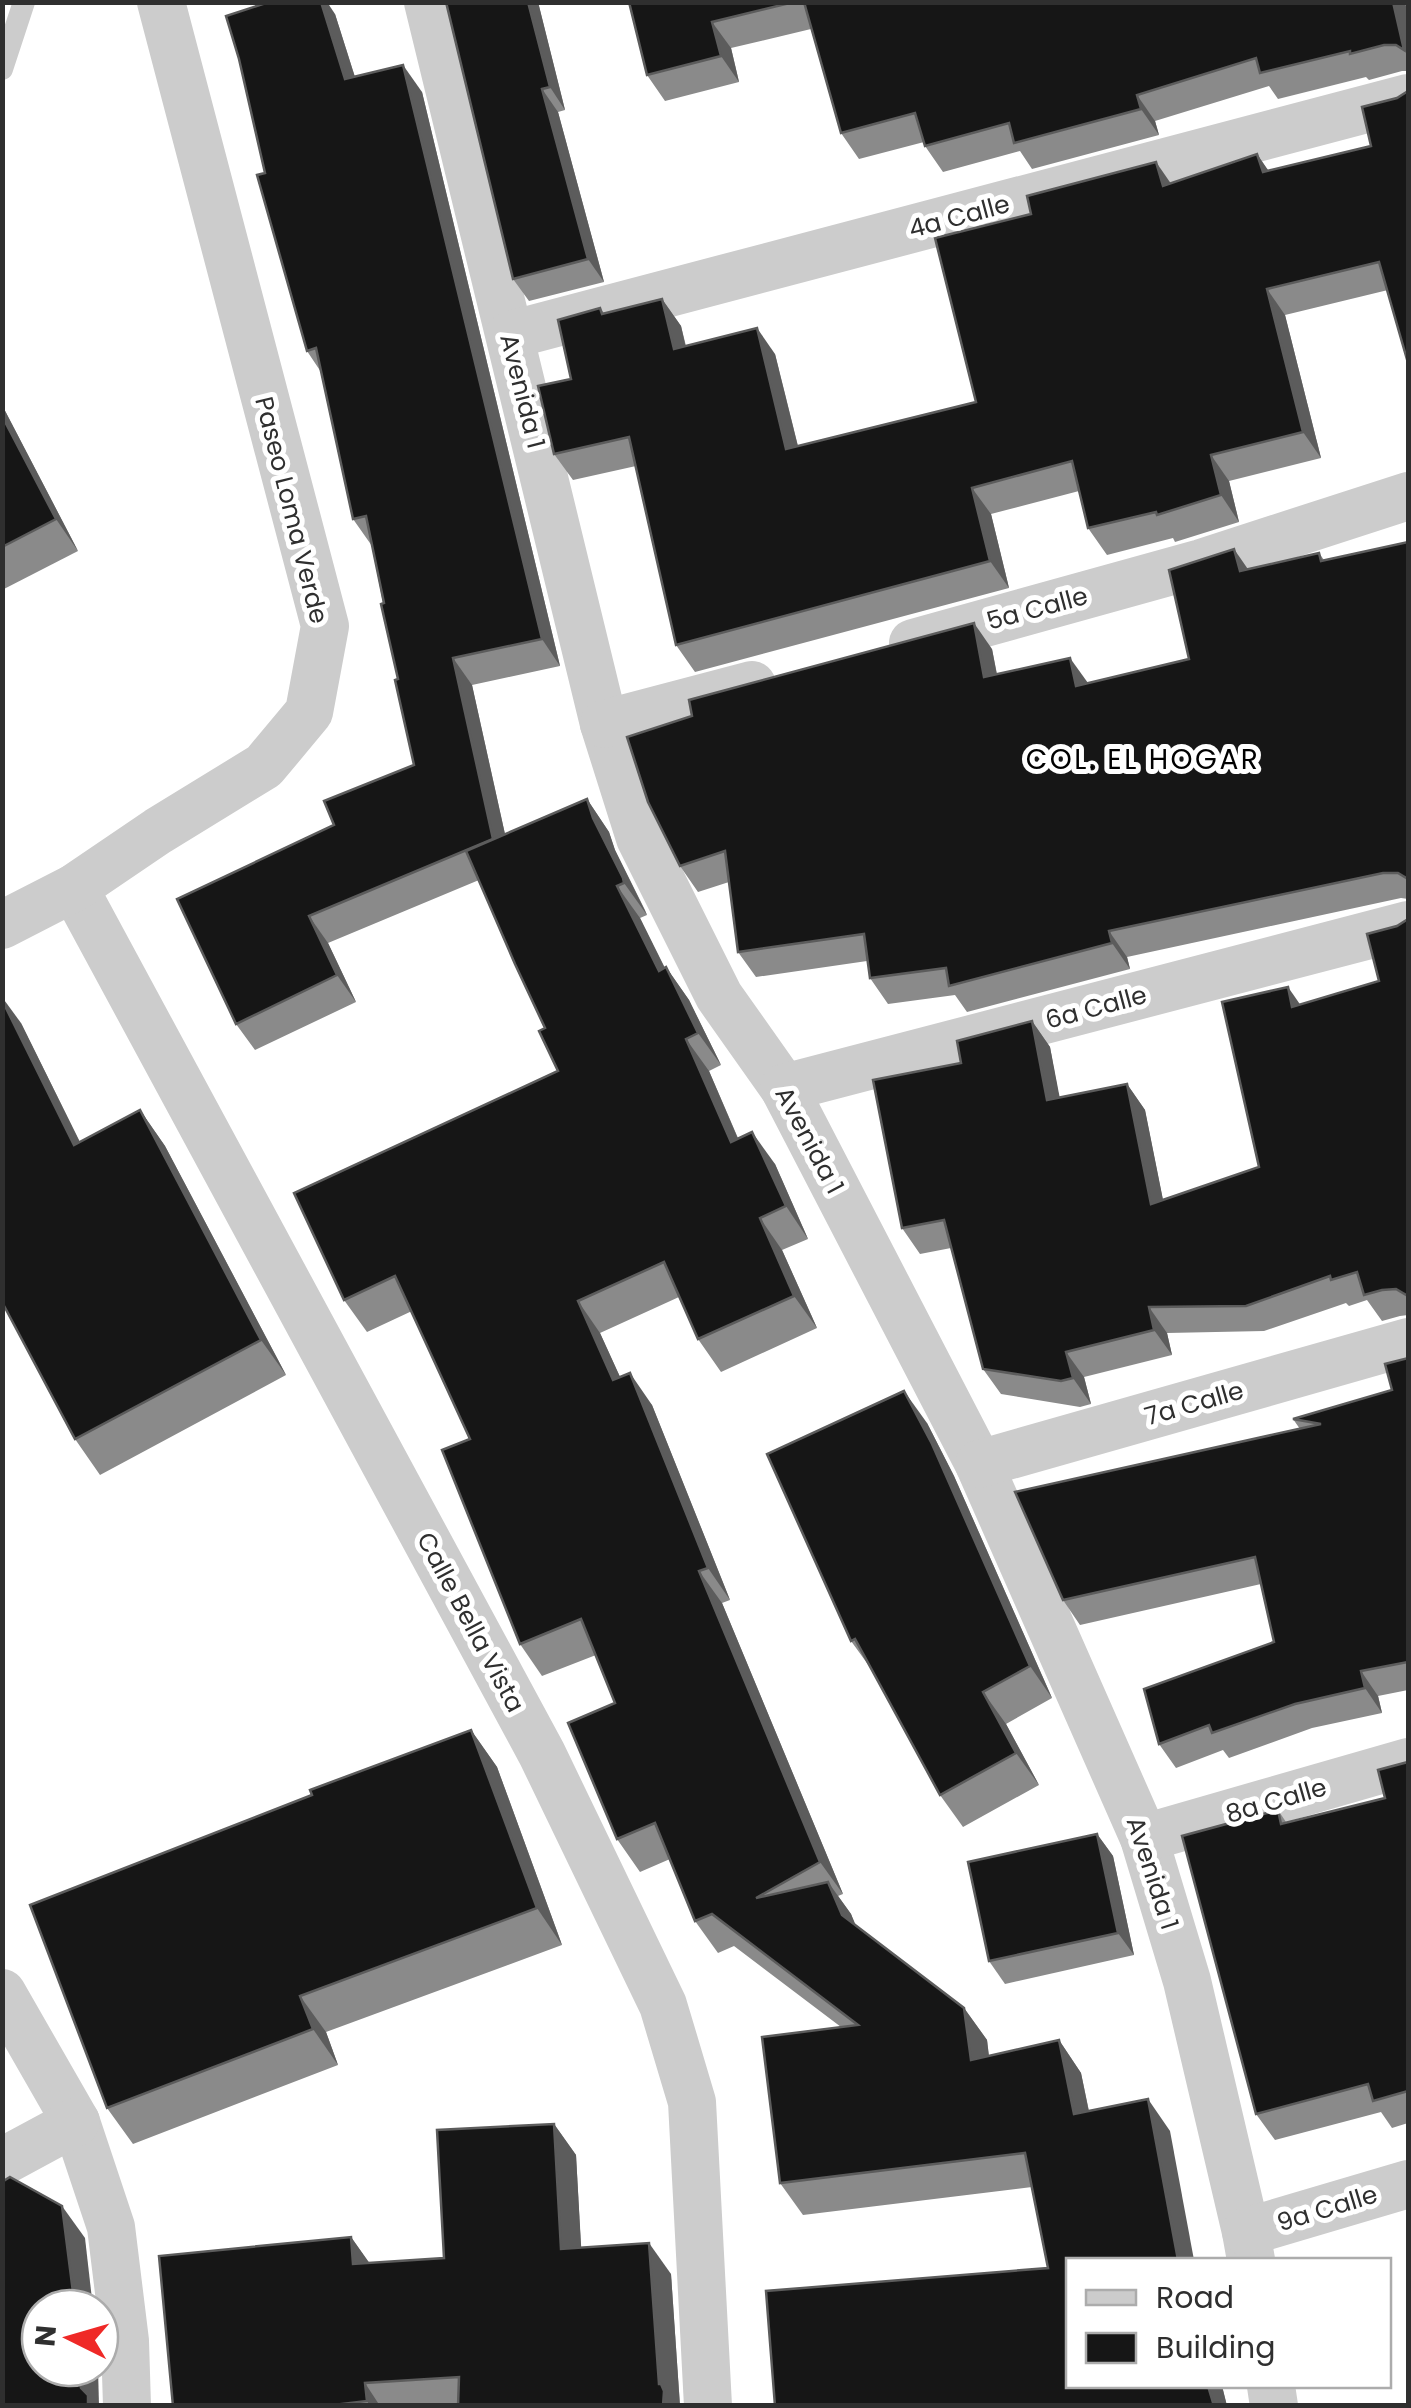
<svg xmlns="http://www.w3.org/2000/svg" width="1411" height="2408" font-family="Poppins,sans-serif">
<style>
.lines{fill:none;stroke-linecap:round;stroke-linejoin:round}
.service{stroke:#ccc;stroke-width:22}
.minor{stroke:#ccc;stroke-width:48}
.wall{fill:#8a8a8a}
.shaded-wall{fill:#5c5c5c}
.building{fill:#161616;stroke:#5c5c5c;stroke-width:2.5}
.labels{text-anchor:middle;stroke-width:10;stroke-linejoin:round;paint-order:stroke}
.street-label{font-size:25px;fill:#2f2f2f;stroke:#fff}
.neighbourhood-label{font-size:28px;letter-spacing:2.5px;fill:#000;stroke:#fff}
</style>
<rect width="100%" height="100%" fill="#fff"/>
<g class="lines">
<path class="service" d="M 2,69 L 24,2"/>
<g class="minor">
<path d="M 428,2 L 604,724 L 640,838 L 719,996 L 784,1088 L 979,1464 L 1144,1838 L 1187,1981 L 1246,2232 L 1251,2260"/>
<path d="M 510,335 L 1408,98"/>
<path d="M 913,643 L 1201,563 L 1408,496"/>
<path d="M 604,724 L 752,685"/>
<path d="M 74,888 L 542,1754 L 663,2005 L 692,2102 L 708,2406"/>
<path d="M 2,925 L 74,888 L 158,831 L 264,766 L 309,712 L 325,626 L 161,2"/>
<path d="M 784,1088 L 1408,925"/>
<path d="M 979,1464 L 1408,1342"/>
<path d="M 1144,1838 L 1408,1762"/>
<path d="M 2,1993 L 76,2122 L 111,2227 L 125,2341 L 127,2406"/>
<path d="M 2,2162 L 76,2122"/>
<path d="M 1246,2232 L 1408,2184"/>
<path d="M 1271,2386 L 1274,2406"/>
</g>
</g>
<g class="wall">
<path d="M 538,2 L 565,110 L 558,112 L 604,282 L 529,301 L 513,279 Z"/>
<path d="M 629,2 L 1405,2 L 1408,16 L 1408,71 L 1402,71 L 1369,80 L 1366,77 L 1278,99 L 1269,86 L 1155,121 L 1159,135 L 1032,169 L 1020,151 L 943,172 L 925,146 L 924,142 L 859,159 L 841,133 L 811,29 L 731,48 L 739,82 L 665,101 L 647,75 Z"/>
<path d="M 335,14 L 355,77 L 422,92 L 560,666 L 472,685 L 505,834 L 587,799 L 609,832 L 615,850 L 645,910 L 647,915 L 640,918 L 665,968 L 666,967 L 689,1000 L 721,1065 L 709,1071 L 738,1138 L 775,1164 L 808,1239 L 782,1250 L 817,1328 L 721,1372 L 698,1339 L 679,1297 L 600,1333 L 620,1377 L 652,1405 L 730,1600 L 722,1603 L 843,1894 L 838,1896 L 851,1914 L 855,1925 L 964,2008 L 987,2040 L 989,2056 L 1059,2040 L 1081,2073 L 1089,2111 L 1170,2131 L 1068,2386 L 1222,2386 L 1227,2406 L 775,2406 L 1048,2268 L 1032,2187 L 803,2215 L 780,2183 L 841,2027 L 734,1946 L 718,1953 L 695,1921 L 670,1859 L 640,1872 L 617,1839 L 615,1703 L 596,1655 L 542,1676 L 520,1644 L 470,1439 L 412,1311 L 367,1332 L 344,1300 L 558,1071 L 545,1028 L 479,880 L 328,943 L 356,1002 L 255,1050 L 236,1024 L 334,825 L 414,765 L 372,546 L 353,519 L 321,372 L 307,351 L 265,173 Z"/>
<path d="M 1397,98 L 1388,290 L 1285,315 L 1321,458 L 1229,481 L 1239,522 L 1175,542 L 1173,538 L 1107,555 L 1088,528 L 1079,491 L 991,514 L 1009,588 L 695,672 L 676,645 L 636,466 L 573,480 L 554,454 L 571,379 L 600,308 L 604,313 L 662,299 L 681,326 L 686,346 L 775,354 L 798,446 L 976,402 L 1171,184 L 1257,154 L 1268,171 L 1371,146 Z"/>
<path d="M 2,405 L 78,551 L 2,590 Z"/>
<path d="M 1408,542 L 1408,899 L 1401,898 L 1127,957 L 1130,969 L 967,1012 L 955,995 L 888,1004 L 870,978 L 867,961 L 756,977 L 738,952 L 729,882 L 698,892 L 680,866 L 992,649 L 997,674 L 1088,684 L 1189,659 L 1248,569 L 1319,553 L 1324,560 Z"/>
<path d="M 1408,919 L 1408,1315 L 1400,1316 L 1382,1321 L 1367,1300 L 1349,1306 L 1346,1303 L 1264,1331 L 1167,1333 L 1172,1355 L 1084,1377 L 1091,1404 L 1080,1407 L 1001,1394 L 983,1369 L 951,1248 L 920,1254 L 902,1228 L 961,1063 L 1032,1021 L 1050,1047 L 1059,1097 L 1127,1084 L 1145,1110 L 1163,1200 L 1259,1167 L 1300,1005 L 1379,981 L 1397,926 Z"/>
<path d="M 21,1023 L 80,1142 L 140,1110 L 165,1146 L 286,1375 L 100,1475 L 75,1439 Z"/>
<path d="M 1408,1358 L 1408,1690 L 1378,1696 L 1382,1713 L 1312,1728 L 1229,1758 L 1223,1750 L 1176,1768 L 1159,1744 L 1274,1642 L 1261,1584 L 1080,1625 L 1063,1600 L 1300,1429 L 1293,1419 L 1392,1390 Z"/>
<path d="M 927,1423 L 954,1476 L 1052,1698 L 1006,1724 L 1039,1785 L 963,1827 L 940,1795 L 872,1670 L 851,1641 Z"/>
<path d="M 471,1730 L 497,1767 L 562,1945 L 326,2032 L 338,2065 L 133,2144 L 107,2108 L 312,1795 Z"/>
<path d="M 1408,1762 L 1408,2123 L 1392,2128 L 1381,2112 L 1275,2140 L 1256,2114 L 1278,1810 L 1286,1822 L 1385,1798 Z"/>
<path d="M 1097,1834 L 1113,1856 L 1134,1955 L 1005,1984 L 989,1961 Z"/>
<path d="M 554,2124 L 576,2155 L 581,2248 L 671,2274 L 680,2406 L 173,2406 L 351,2237 L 369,2263 L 444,2258 Z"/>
</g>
<g class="shaded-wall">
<path d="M 321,2 L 327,2 L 335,14 L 364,106 L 345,79 Z"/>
<path d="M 528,2 L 538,2 L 565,110 L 550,87 Z"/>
<path d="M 1393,2 L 1405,2 L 1408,16 L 1408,55 L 1404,50 Z"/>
<path d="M 712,22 L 731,48 L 739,82 L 721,56 Z"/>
<path d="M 403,65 L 422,92 L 560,666 L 542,639 Z"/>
<path d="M 542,89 L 558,112 L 604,282 L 588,259 Z"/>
<path d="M 1137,95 L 1155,121 L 1159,135 L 1141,109 Z"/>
<path d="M 1257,154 L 1275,180 L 1263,172 Z"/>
<path d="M 1156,162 L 1174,188 L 1163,186 Z"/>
<path d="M 1267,289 L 1285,315 L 1321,458 L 1303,432 Z"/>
<path d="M 662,299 L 681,326 L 692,375 L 674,349 Z"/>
<path d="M 757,328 L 775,354 L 805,475 L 786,449 Z"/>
<path d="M 2,405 L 78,551 L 56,519 L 2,416 Z"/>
<path d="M 1211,455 L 1229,481 L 1239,522 L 1221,495 Z"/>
<path d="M 972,488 L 991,514 L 1009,588 L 990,561 Z"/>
<path d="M 1234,549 L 1252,575 L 1240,571 Z"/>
<path d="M 974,623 L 992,649 L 1002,702 L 984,677 Z"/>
<path d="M 453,658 L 472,685 L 512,866 L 493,839 Z"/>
<path d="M 1070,658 L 1088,683 L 1076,686 Z"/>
<path d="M 587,799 L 609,832 L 615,850 L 647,915 L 624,883 L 593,818 Z"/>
<path d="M 617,886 L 640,918 L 682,1003 L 659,971 Z"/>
<path d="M 309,916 L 328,943 L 356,1002 L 337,975 Z"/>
<path d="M 1109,931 L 1127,957 L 1130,969 L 1112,943 Z"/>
<path d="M 666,967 L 689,1000 L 721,1065 L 698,1033 Z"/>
<path d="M 1288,987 L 1306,1013 L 1292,1007 Z"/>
<path d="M 2,997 L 21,1023 L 99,1181 L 74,1145 L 2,1000 Z"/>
<path d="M 1032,1021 L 1050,1047 L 1065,1125 L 1047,1100 Z"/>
<path d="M 686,1039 L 709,1071 L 753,1174 L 731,1142 Z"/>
<path d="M 1127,1084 L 1145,1110 L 1169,1230 L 1151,1204 Z"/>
<path d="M 140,1110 L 165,1146 L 286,1375 L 261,1340 Z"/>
<path d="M 752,1132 L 775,1164 L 808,1239 L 786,1206 Z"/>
<path d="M 760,1218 L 782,1250 L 817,1328 L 794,1296 Z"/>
<path d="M 578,1301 L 600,1333 L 636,1412 L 613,1380 Z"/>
<path d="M 1149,1307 L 1167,1333 L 1172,1355 L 1154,1330 Z"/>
<path d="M 1066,1352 L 1084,1377 L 1091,1404 L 1073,1378 Z"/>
<path d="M 630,1373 L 652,1405 L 730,1600 L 708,1568 Z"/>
<path d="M 904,1391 L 927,1423 L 954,1476 L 1052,1698 L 1030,1666 Z"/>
<path d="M 699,1571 L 722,1603 L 843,1894 L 820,1862 Z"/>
<path d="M 1361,1671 L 1378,1696 L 1382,1713 L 1365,1688 Z"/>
<path d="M 983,1692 L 1006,1724 L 1039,1785 L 1016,1753 Z"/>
<path d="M 471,1730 L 497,1767 L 562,1945 L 537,1908 Z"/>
<path d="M 1097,1834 L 1113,1856 L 1134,1955 L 1118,1933 Z"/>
<path d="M 828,1882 L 851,1914 L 865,1947 L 842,1915 Z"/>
<path d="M 300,1996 L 326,2032 L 338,2065 L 313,2029 Z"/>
<path d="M 964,2008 L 987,2040 L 993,2092 L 971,2060 Z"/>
<path d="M 1059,2040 L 1081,2073 L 1096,2147 L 1074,2114 Z"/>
<path d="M 1148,2099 L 1170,2131 L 1194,2260 L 1178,2260 Z"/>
<path d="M 554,2124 L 576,2155 L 583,2280 L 561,2249 Z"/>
<path d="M 62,2206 L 85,2238 L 93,2308 L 75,2308 Z"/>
<path d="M 351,2237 L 373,2268 L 353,2264 Z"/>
<path d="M 649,2243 L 671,2274 L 680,2406 L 663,2406 L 659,2384 Z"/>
<path d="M 77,2368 L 98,2368 L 99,2406 L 88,2406 L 81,2388 Z"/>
<path d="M 365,2383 L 380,2406 L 370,2406 L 367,2401 Z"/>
<path d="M 1208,2386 L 1222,2386 L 1227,2406 L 1214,2406 Z"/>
</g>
<g class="building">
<path d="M 269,2 L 321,2 L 345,79 L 403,65 L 542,639 L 453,658 L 493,839 L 309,916 L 337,975 L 236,1024 L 177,899 L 334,825 L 324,801 L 414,765 L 395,680 L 398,679 L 381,604 L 384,603 L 366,516 L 353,519 L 316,348 L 307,351 L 257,175 L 265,173 L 239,59 L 226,16 Z"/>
<path d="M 446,2 L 528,2 L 550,87 L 542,89 L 588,259 L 513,279 Z"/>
<path d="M 629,2 L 794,2 L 712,22 L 721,56 L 647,75 Z"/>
<path d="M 804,2 L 1393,2 L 1404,50 L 1396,45 L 1384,45 L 1350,54 L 1350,51 L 1260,73 L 1256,58 L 1137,95 L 1141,109 L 1014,143 L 1009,123 L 925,146 L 915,113 L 841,133 Z"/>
<path d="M 1408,91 L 1408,363 L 1379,262 L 1267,289 L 1303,432 L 1211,455 L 1221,495 L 1157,515 L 1156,512 L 1088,528 L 1072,461 L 972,488 L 990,561 L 676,645 L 629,437 L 554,454 L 538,386 L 571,379 L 558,320 L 600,308 L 602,314 L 662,299 L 674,349 L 757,328 L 786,449 L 976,402 L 935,238 L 1031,214 L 1027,196 L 1156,162 L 1163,186 L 1257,154 L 1263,172 L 1371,146 L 1362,107 L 1397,98 Z"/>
<path d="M 2,416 L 56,519 L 2,547 Z"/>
<path d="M 1408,542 L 1408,879 L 1398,873 L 1383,873 L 1109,931 L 1112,943 L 949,986 L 946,968 L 870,978 L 864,934 L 738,952 L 725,851 L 680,866 L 648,802 L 627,737 L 692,716 L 689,700 L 974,623 L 984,677 L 1070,658 L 1076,686 L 1189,659 L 1169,570 L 1234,549 L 1240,571 L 1319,553 L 1321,561 Z"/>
<path d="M 587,799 L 593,818 L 623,878 L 624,883 L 617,886 L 659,971 L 666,967 L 698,1033 L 686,1039 L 731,1142 L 752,1132 L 786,1206 L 760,1218 L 794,1296 L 698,1339 L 664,1262 L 578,1301 L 613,1380 L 630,1373 L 708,1568 L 699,1571 L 820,1862 L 756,1898 L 828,1882 L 842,1915 L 964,2008 L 971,2060 L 1059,2040 L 1074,2114 L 1148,2099 L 1178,2260 L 1068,2260 L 1068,2386 L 1208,2386 L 1214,2406 L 775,2406 L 766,2291 L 1048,2268 L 1025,2153 L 780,2183 L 762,2037 L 858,2025 L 712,1914 L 695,1921 L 655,1823 L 617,1839 L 568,1723 L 615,1703 L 581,1619 L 520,1644 L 442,1450 L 470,1439 L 395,1276 L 344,1300 L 294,1193 L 558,1071 L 539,1031 L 545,1028 L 515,964 L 466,851 Z"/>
<path d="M 1408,919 L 1408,1296 L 1396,1289 L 1382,1290 L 1364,1295 L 1357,1272 L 1331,1280 L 1330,1276 L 1246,1306 L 1149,1307 L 1154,1330 L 1066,1352 L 1073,1378 L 1061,1381 L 983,1369 L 944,1220 L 902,1228 L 873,1080 L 961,1063 L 957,1041 L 1032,1021 L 1047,1100 L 1127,1084 L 1151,1204 L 1259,1167 L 1222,1002 L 1288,987 L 1292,1007 L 1379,981 L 1367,934 L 1397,926 Z"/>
<path d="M 2,1000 L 74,1145 L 140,1110 L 261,1340 L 75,1439 L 2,1302 Z"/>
<path d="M 1408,1358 L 1408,1662 L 1361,1671 L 1365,1688 L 1295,1704 L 1212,1733 L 1209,1725 L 1159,1744 L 1144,1689 L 1274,1642 L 1255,1557 L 1063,1600 L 1015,1492 L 1321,1424 L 1293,1419 L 1392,1390 L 1385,1364 Z"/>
<path d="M 904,1391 L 932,1444 L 1030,1666 L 983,1692 L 1016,1753 L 940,1795 L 855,1639 L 851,1641 L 767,1454 Z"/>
<path d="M 471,1730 L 537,1908 L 300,1996 L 313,2029 L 107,2108 L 30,1905 L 312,1795 L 310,1790 Z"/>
<path d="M 1408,1762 L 1408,2091 L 1373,2101 L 1368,2084 L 1256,2114 L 1182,1836 L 1278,1810 L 1281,1824 L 1385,1798 L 1378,1770 Z"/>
<path d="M 1097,1834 L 1118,1933 L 989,1961 L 968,1862 Z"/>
<path d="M 554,2124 L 561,2249 L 649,2243 L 659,2384 L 661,2384 L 664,2391 L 663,2406 L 458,2406 L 459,2377 L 365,2383 L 367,2401 L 341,2404 L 341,2406 L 173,2406 L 159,2256 L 351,2237 L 353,2264 L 444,2258 L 437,2130 Z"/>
<path d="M 10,2177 L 62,2206 L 75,2308 L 40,2308 L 40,2368 L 77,2368 L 81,2388 L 88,2395 L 88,2406 L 2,2406 L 2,2182 Z"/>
</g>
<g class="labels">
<g class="street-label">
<text transform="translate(959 216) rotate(-15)" y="9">4a Calle</text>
<text transform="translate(523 391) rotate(76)" y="9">Avenida 1</text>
<text transform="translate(292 510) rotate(76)" y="9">Paseo Loma Verde</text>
<text transform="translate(1037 608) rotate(-15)" y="9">5a Calle</text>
<text transform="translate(1096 1007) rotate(-15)" y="9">6a Calle</text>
<text transform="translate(810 1140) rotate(62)" y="9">Avenida 1</text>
<text transform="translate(1194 1403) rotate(-16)" y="9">7a Calle</text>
<text transform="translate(471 1622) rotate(62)" y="9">Calle Bella Vista</text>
<text transform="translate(1276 1800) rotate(-16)" y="9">8a Calle</text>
<text transform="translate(1153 1873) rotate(72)" y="9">Avenida 1</text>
<text transform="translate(1327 2208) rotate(-17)" y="9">9a Calle</text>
</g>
<g class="neighbourhood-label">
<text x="1143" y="769">COL. EL HOGAR</text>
</g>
</g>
<rect width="1411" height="2408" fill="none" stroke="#2f2f2f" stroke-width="10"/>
<rect x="1066" y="2258" width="325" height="130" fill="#ffffff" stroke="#acacac" stroke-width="2.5"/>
<rect x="1086" y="2290" width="50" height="15" fill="#cccccc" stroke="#acacac" stroke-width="2.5"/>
<text x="1156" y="2308" font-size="30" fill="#2f2f2f">Road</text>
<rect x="1086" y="2333" width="50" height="30" fill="#161616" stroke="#acacac" stroke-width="2.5"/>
<text x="1156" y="2358" font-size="30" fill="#2f2f2f">Building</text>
<g transform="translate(70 2338) rotate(275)"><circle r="48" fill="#ffffff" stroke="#acacac" stroke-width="2.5"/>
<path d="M0-8L18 38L0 25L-18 38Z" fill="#ef2927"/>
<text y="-15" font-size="28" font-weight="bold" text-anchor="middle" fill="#2f2f2f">N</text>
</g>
</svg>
